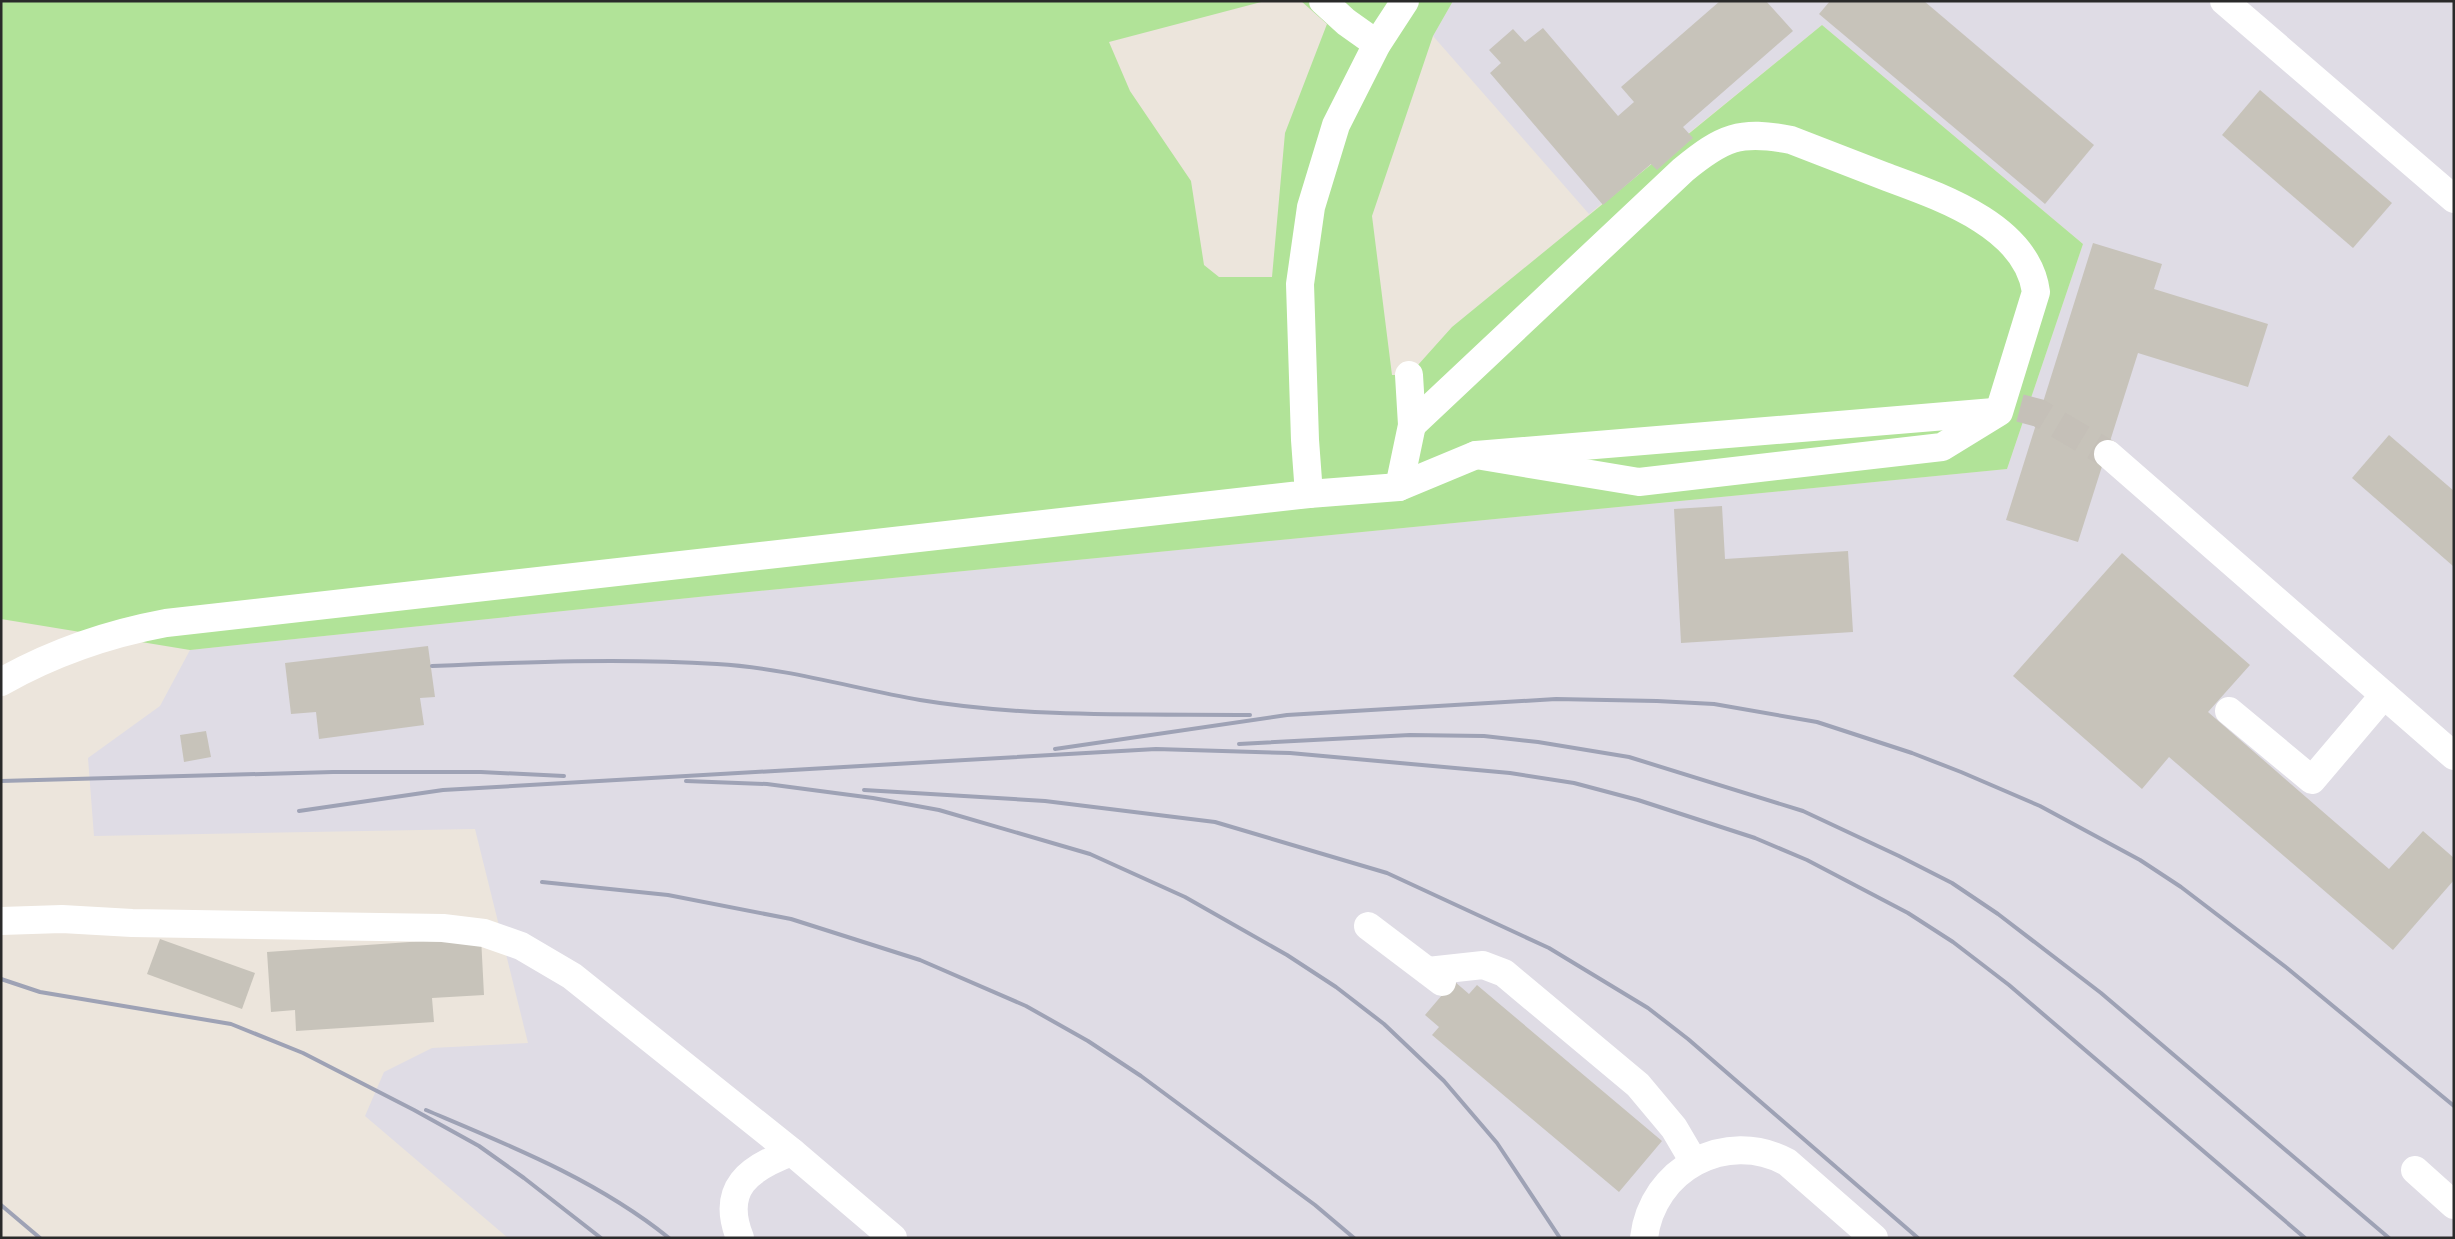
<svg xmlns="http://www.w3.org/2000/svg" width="2455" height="1239" font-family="'Archivo Narrow',sans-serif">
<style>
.industrial{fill:#dfdce5}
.green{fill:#b1e398}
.building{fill:#c7c3ba}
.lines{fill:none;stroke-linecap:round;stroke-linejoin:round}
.minor-tunnel{stroke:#c5c0b8;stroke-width:28;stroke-dasharray:28 14;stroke-linecap:butt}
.minor{stroke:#fff;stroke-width:28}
.rail{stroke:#9ea2b5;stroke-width:4}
</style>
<rect width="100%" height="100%" fill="#ece5dc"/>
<path class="industrial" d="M 1453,1 L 2454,1 L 2454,1238 L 508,1238 L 365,1116 L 384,1072 L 432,1048 L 528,1043 L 475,829 L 94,836 L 88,758 L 160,706 L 190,650 L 708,596 L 2007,469 L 2083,244 L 1822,25 L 1589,214 L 1433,36 Z"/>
<path class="green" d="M 1,1 L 1265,1 L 1109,42 L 1130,91 L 1191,181 L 1204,265 L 1219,277 L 1272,277 L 1285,133 L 1327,24 L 1301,1 L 1453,1 L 1433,36 L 1372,216 L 1392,375 L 1409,375 L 1452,327 L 1822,25 L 2083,244 L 2007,469 L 708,596 L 190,650 L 1,619 Z"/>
<g class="building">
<path d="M 1720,1 L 1766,1 L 1793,31 L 1683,127 L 1693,138 L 1657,170 L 1651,164 L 1603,205 L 1490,73 L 1501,63 L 1489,50 L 1513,29 L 1525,42 L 1543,28 L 1618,116 L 1634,102 L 1621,87 Z"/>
<path d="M 1830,1 L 1924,1 L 2094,145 L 2045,204 L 1819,14 Z"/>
<path d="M 2260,90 L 2392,203 L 2353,248 L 2222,135 Z"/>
<path d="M 2093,243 L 2162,264 L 2154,289 L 2268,324 L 2248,387 L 2138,353 L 2078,542 L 2006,520 Z"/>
<path d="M 2389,435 L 2454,491 L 2453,566 L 2352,478 Z"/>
<path d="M 1722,506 L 1725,559 L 1848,551 L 1853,632 L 1681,643 L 1674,509 Z"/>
<path d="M 2122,553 L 2250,665 L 2208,712 L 2389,869 L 2423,831 L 2454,858 L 2454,880 L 2393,950 L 2169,757 L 2142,789 L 2013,676 Z"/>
<path d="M 428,646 L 435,697 L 420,698 L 424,725 L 319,739 L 316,712 L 291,714 L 285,663 Z"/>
<path d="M 206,731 L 211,757 L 184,762 L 180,735 Z"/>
<path d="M 481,937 L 484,995 L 432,998 L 434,1022 L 296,1031 L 295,1010 L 271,1012 L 267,952 Z"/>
<path d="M 160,939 L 255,973 L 242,1009 L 147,974 Z"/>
<path d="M 1454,981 L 1469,994 L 1477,985 L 1662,1141 L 1619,1192 L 1432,1035 L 1439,1027 L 1425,1015 Z"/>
</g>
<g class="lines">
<path class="minor-tunnel" d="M 2020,408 L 2039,413 L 2108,454"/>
<g class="minor">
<path d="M 1323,1 L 1346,22 L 1377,44"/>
<path d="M 2224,1 L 2454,199"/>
<path d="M 1412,425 L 1683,170 C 1723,137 1740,130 1791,140 C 1822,152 1853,164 1884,176 C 1938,196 2027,225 2036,292 L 1999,412 L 1942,447 L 1639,482 L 1476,455"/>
<path d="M 2108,454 L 2454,756"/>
<path d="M 1399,487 L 1412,425 L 1409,375"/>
<path d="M 1309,494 L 1399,487 L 1476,455 L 1994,412"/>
<path d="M 1,682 C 54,652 107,634 166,623 L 1309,494 L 1305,440 L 1300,284 L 1311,207 L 1336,125 L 1377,44 L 1405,1"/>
<path d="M 2229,711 L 2312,780 L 2384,695"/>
<path d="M 1,921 L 62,919 L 132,923 L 443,928 L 484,933 L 521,946 L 572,976 L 792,1152 L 893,1238"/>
<path d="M 1368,926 L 1442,982"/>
<path d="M 1428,971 L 1483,965 L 1504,973 L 1638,1085 L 1674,1128 L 1694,1162"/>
<path d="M 2415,1170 L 2454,1205"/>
<path d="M 740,1238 C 720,1188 749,1168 792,1152"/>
<path d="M 1644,1238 C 1652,1169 1726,1129 1787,1162 L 1874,1238"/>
</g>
<g class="rail">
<path d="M 432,666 C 527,662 622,658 717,664 C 786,668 852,688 920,700 C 1029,718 1140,714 1250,715"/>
<path d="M 1239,744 L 1410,735 L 1484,736 L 1538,742 L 1629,757 L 1803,811 L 1899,856 L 1952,883 L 1998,914 L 2101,993 L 2389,1238"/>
<path d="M 1055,749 L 1287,715 L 1556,699 L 1657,701 L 1714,704 L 1817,722 L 1912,753 L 1961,772 L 2040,806 L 2140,860 L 2181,887 L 2287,968 L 2454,1106"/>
<path d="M 1,781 L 333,772 L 481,772 L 564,776"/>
<path d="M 686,781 L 767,784 L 873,798 L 939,810 L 1090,854 L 1185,897 L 1287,955 L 1336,987 L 1384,1024 L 1444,1081 L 1497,1143 L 1560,1238"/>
<path d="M 864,790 L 1045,801 L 1215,822 L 1387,873 L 1549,948 L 1648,1008 L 1688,1039 L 1918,1238"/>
<path d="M 299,811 L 443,790 L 1156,749 L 1290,753 L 1510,773 L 1574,783 L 1638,800 L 1755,838 L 1807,860 L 1908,913 L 1953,942 L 2009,985 L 2305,1238"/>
<path d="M 542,882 L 668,895 L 791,919 L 920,960 L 1026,1006 L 1088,1041 L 1141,1076 L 1315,1205 L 1354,1238"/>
<path d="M 1,979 L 40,992 L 231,1024 L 303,1053 L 414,1110 L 479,1146 L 524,1178 L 601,1238"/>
<path d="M 426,1110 C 511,1146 597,1180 669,1238"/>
<path d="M 1,1205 L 40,1238"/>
</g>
</g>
<rect width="2455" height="1239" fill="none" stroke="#2a2a2a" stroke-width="5"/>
</svg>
